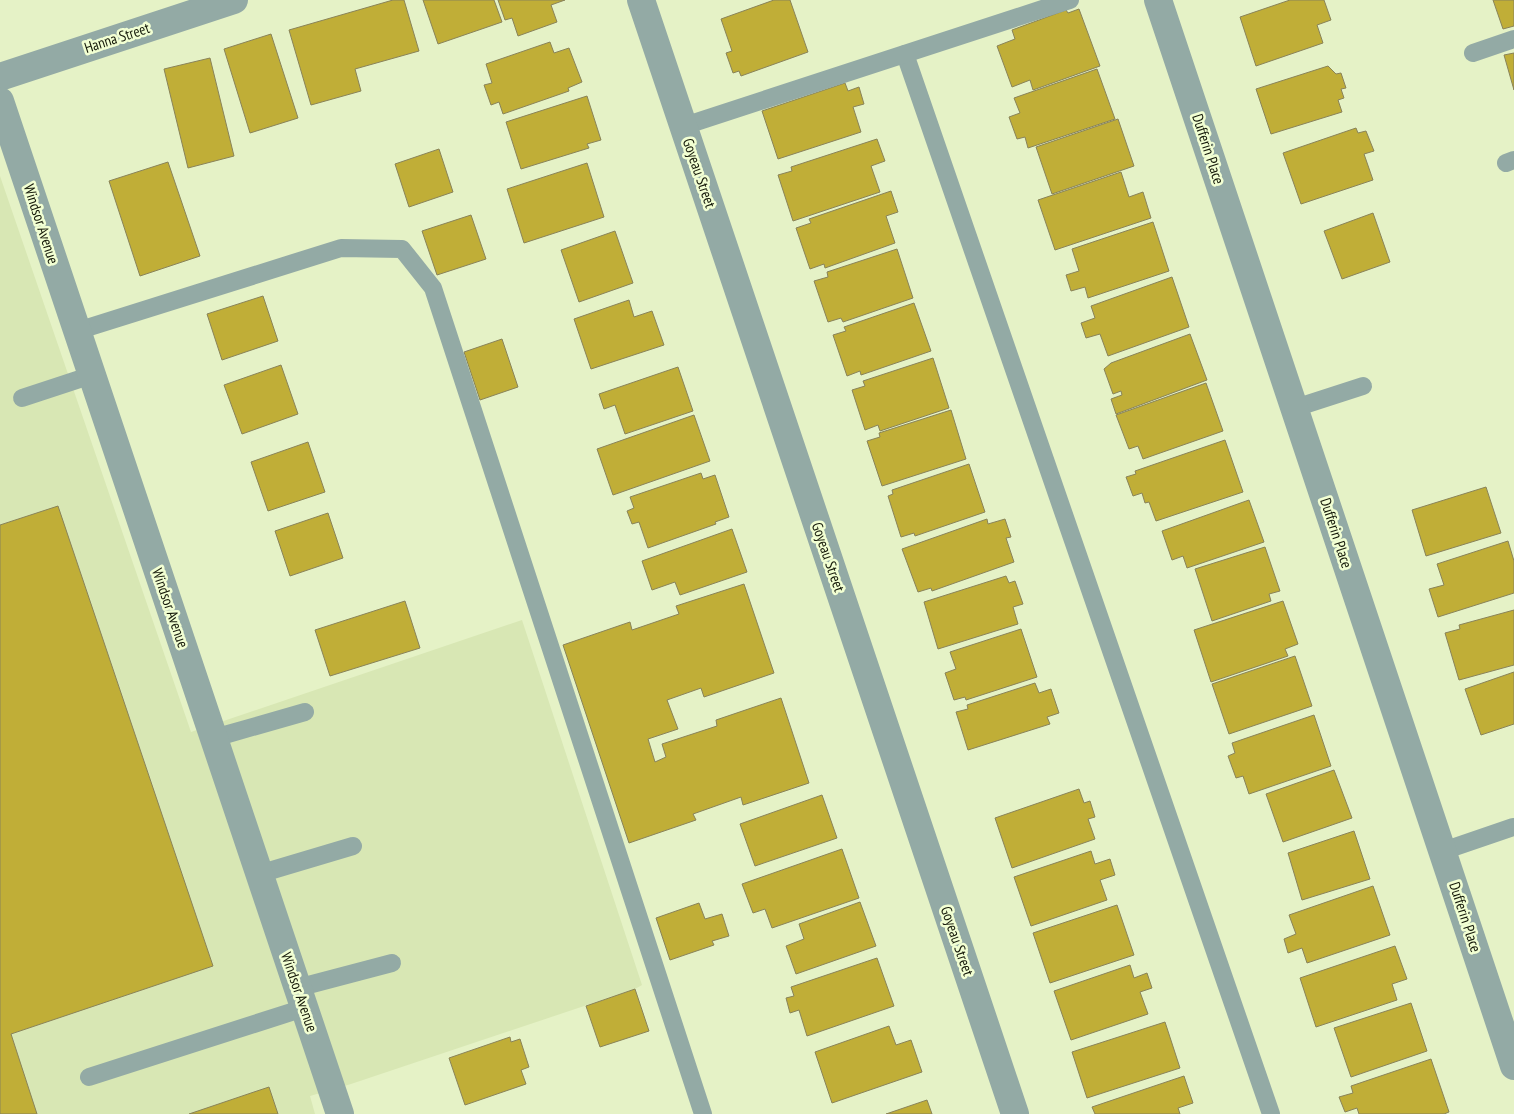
<svg xmlns="http://www.w3.org/2000/svg" width="1514" height="1114" font-family="'PT Sans Narrow',sans-serif">
<style>
.built{fill:#d8e7b4}
.building{fill:#c0ae37;stroke:#898359}
.lines{fill:none;stroke-linecap:round;stroke-linejoin:round}
.lane{stroke:#93aaa5;stroke-width:18}
.street{stroke:#93aaa5;stroke-width:28}
.labels{text-anchor:middle;stroke-width:5;stroke-linejoin:round;paint-order:stroke}
.street-label{font-size:15px;fill:#151909;stroke:#f2ffd3}
</style>
<rect width="100%" height="100%" fill="#e5f2c6"/>
<path class="built" d="M 0,176 L 191,732 L 522,620 L 642,985 L 635,989 L 351,1084 L 310,1096 L 315,1114 L 0,1114 Z"/>
<g class="building">
<path d="M 393,0 L 404,0 L 419,51 L 355,69 L 361,91 L 311,105 L 289,30 Z"/>
<path d="M 423,0 L 494,0 L 502,22 L 438,44 Z"/>
<path d="M 498,0 L 565,0 L 551,5 L 557,22 L 518,36 L 512,18 L 505,20 Z"/>
<path d="M 774,0 L 790,0 L 808,52 L 741,76 L 739,71 L 733,73 L 726,53 L 732,51 L 721,19 Z"/>
<path d="M 1290,0 L 1324,0 L 1331,20 L 1317,25 L 1323,43 L 1256,66 L 1240,17 Z"/>
<path d="M 1493,0 L 1514,0 L 1514,26 L 1503,29 Z"/>
<path d="M 1079,9 L 1100,66 L 1033,90 L 1030,80 L 1012,87 L 997,46 L 1015,39 L 1012,30 L 1066,10 L 1068,13 Z"/>
<path d="M 271,34 L 298,118 L 250,133 L 224,49 Z"/>
<path d="M 550,42 L 554,53 L 569,48 L 582,82 L 568,88 L 569,91 L 503,114 L 499,102 L 491,105 L 484,85 L 492,83 L 486,64 Z"/>
<path d="M 1514,53 L 1514,90 L 1504,55 Z"/>
<path d="M 210,58 L 234,156 L 188,168 L 164,69 Z"/>
<path d="M 1328,66 L 1336,74 L 1341,73 L 1346,88 L 1341,89 L 1344,98 L 1338,100 L 1342,112 L 1271,134 L 1256,89 Z"/>
<path d="M 1097,69 L 1115,119 L 1028,148 L 1025,137 L 1017,139 L 1009,117 L 1020,113 L 1014,98 Z"/>
<path d="M 845,83 L 848,91 L 859,87 L 864,104 L 853,107 L 861,132 L 778,159 L 762,111 Z"/>
<path d="M 587,96 L 601,140 L 587,144 L 589,148 L 521,169 L 506,122 Z"/>
<path d="M 1118,119 L 1134,166 L 1052,194 L 1036,147 Z"/>
<path d="M 1356,128 L 1358,133 L 1366,131 L 1374,151 L 1364,154 L 1373,180 L 1301,204 L 1283,153 Z"/>
<path d="M 877,139 L 885,161 L 871,166 L 880,192 L 793,221 L 778,175 L 792,171 L 791,167 Z"/>
<path d="M 439,149 L 453,192 L 409,207 L 395,164 Z"/>
<path d="M 168,162 L 200,256 L 140,276 L 109,181 Z"/>
<path d="M 587,163 L 604,217 L 524,243 L 507,189 Z"/>
<path d="M 1121,172 L 1129,197 L 1143,192 L 1151,218 L 1055,250 L 1038,200 Z"/>
<path d="M 891,191 L 898,212 L 886,216 L 895,243 L 825,268 L 824,264 L 810,269 L 796,228 L 811,223 L 809,219 Z"/>
<path d="M 1373,213 L 1390,262 L 1342,279 L 1324,231 Z"/>
<path d="M 471,215 L 486,259 L 437,275 L 422,231 Z"/>
<path d="M 1153,222 L 1169,271 L 1088,298 L 1085,287 L 1071,291 L 1066,275 L 1079,271 L 1072,249 Z"/>
<path d="M 615,231 L 633,283 L 579,302 L 561,250 Z"/>
<path d="M 897,249 L 913,298 L 843,322 L 841,318 L 828,322 L 814,281 L 828,277 L 827,272 Z"/>
<path d="M 1172,277 L 1189,327 L 1108,356 L 1100,334 L 1086,338 L 1081,323 L 1095,318 L 1091,306 Z"/>
<path d="M 263,296 L 278,341 L 222,360 L 207,314 Z"/>
<path d="M 629,300 L 634,317 L 652,311 L 664,345 L 591,369 L 574,319 Z"/>
<path d="M 914,303 L 931,351 L 861,375 L 860,371 L 847,376 L 833,335 L 846,331 L 844,327 Z"/>
<path d="M 1190,334 L 1207,380 L 1116,414 L 1111,399 L 1122,395 L 1121,391 L 1113,394 L 1104,369 L 1111,363 Z"/>
<path d="M 502,339 L 518,387 L 480,400 L 464,352 Z"/>
<path d="M 933,358 L 949,408 L 880,431 L 878,425 L 865,430 L 852,390 L 865,386 L 863,381 Z"/>
<path d="M 281,365 L 298,414 L 242,434 L 224,385 Z"/>
<path d="M 678,367 L 693,411 L 625,434 L 615,405 L 604,409 L 599,394 Z"/>
<path d="M 1206,383 L 1223,431 L 1143,459 L 1138,446 L 1129,449 L 1116,415 Z"/>
<path d="M 951,410 L 966,459 L 882,486 L 867,441 L 880,437 L 879,433 Z"/>
<path d="M 694,415 L 710,461 L 613,495 L 597,449 Z"/>
<path d="M 1225,440 L 1243,492 L 1156,521 L 1149,502 L 1145,503 L 1142,493 L 1133,496 L 1126,477 L 1136,474 L 1135,471 Z"/>
<path d="M 308,442 L 325,492 L 268,511 L 251,462 Z"/>
<path d="M 969,464 L 985,512 L 915,536 L 914,533 L 901,537 L 888,496 L 893,494 L 892,490 Z"/>
<path d="M 701,473 L 703,479 L 715,475 L 729,517 L 715,522 L 716,524 L 648,548 L 639,522 L 632,524 L 627,511 L 634,508 L 630,497 Z"/>
<path d="M 1486,487 L 1501,533 L 1426,556 L 1412,510 Z"/>
<path d="M 1249,500 L 1264,542 L 1187,568 L 1183,556 L 1172,560 L 1162,531 Z"/>
<path d="M 58,506 L 213,966 L 11,1034 L 37,1114 L 0,1114 L 0,525 Z"/>
<path d="M 328,513 L 343,558 L 290,576 L 275,531 Z"/>
<path d="M 987,519 L 988,524 L 1005,519 L 1011,537 L 1006,538 L 1014,562 L 932,591 L 931,588 L 918,592 L 902,549 Z"/>
<path d="M 732,529 L 747,572 L 680,595 L 675,582 L 652,590 L 642,561 Z"/>
<path d="M 1508,541 L 1514,561 L 1514,593 L 1438,617 L 1429,589 L 1444,585 L 1437,564 Z"/>
<path d="M 1265,547 L 1280,591 L 1269,594 L 1271,601 L 1212,621 L 1195,569 Z"/>
<path d="M 1006,576 L 1009,583 L 1015,581 L 1023,604 L 1013,607 L 1018,624 L 938,649 L 924,602 Z"/>
<path d="M 744,584 L 774,673 L 704,697 L 701,688 L 667,700 L 678,729 L 648,739 L 655,762 L 666,757 L 662,744 L 717,726 L 716,720 L 781,698 L 809,783 L 743,805 L 741,797 L 693,814 L 696,820 L 629,843 L 563,645 L 630,622 L 632,630 L 679,614 L 676,606 Z"/>
<path d="M 405,601 L 420,648 L 330,676 L 315,630 Z"/>
<path d="M 1283,601 L 1298,644 L 1285,649 L 1288,656 L 1211,682 L 1194,630 Z"/>
<path d="M 1514,610 L 1514,665 L 1459,680 L 1445,633 L 1460,629 L 1459,625 Z"/>
<path d="M 1021,629 L 1037,677 L 966,700 L 965,697 L 954,700 L 945,673 L 956,669 L 950,652 Z"/>
<path d="M 1295,656 L 1312,706 L 1229,734 L 1212,684 Z"/>
<path d="M 1514,672 L 1514,724 L 1481,735 L 1465,689 Z"/>
<path d="M 1035,683 L 1039,693 L 1051,689 L 1059,713 L 1047,717 L 1050,724 L 968,750 L 956,712 L 968,709 L 967,705 Z"/>
<path d="M 1314,715 L 1331,766 L 1249,794 L 1243,776 L 1236,778 L 1228,756 L 1235,753 L 1232,743 Z"/>
<path d="M 1334,770 L 1352,818 L 1283,842 L 1266,794 Z"/>
<path d="M 1079,789 L 1084,803 L 1090,801 L 1095,817 L 1088,819 L 1095,839 L 1012,868 L 995,818 Z"/>
<path d="M 822,795 L 837,838 L 755,866 L 740,824 Z"/>
<path d="M 1354,831 L 1370,879 L 1302,900 L 1288,853 Z"/>
<path d="M 842,849 L 859,898 L 772,928 L 765,909 L 753,913 L 742,884 Z"/>
<path d="M 1091,851 L 1095,864 L 1110,859 L 1115,875 L 1100,880 L 1107,900 L 1031,926 L 1014,877 Z"/>
<path d="M 1373,886 L 1390,935 L 1307,963 L 1302,948 L 1288,953 L 1284,939 L 1296,934 L 1289,915 Z"/>
<path d="M 860,902 L 876,946 L 796,974 L 786,946 L 804,939 L 799,924 Z"/>
<path d="M 699,903 L 705,919 L 722,914 L 729,936 L 712,941 L 714,945 L 670,960 L 656,918 Z"/>
<path d="M 1117,905 L 1134,955 L 1050,983 L 1033,933 Z"/>
<path d="M 1395,946 L 1407,979 L 1392,984 L 1397,1000 L 1316,1027 L 1300,978 Z"/>
<path d="M 877,958 L 894,1006 L 807,1036 L 799,1010 L 790,1013 L 786,998 L 794,996 L 791,987 Z"/>
<path d="M 1130,965 L 1134,978 L 1147,973 L 1152,988 L 1140,992 L 1148,1014 L 1071,1040 L 1054,991 Z"/>
<path d="M 635,989 L 649,1031 L 600,1047 L 586,1006 Z"/>
<path d="M 1411,1003 L 1427,1051 L 1351,1077 L 1334,1028 Z"/>
<path d="M 1165,1022 L 1180,1068 L 1087,1098 L 1072,1052 Z"/>
<path d="M 889,1026 L 896,1045 L 911,1040 L 922,1072 L 832,1103 L 815,1052 Z"/>
<path d="M 510,1037 L 511,1042 L 520,1039 L 529,1067 L 521,1070 L 526,1084 L 465,1105 L 449,1058 Z"/>
<path d="M 1431,1059 L 1449,1112 L 1444,1114 L 1359,1114 L 1357,1108 L 1345,1112 L 1339,1097 L 1353,1093 L 1351,1086 Z"/>
<path d="M 1184,1076 L 1193,1103 L 1178,1108 L 1180,1114 L 1095,1114 L 1092,1107 Z"/>
<path d="M 269,1087 L 278,1114 L 189,1114 L 251,1093 Z"/>
<path d="M 927,1100 L 932,1114 L 886,1114 Z"/>
</g>
<g class="lines">
<g class="lane">
<path d="M 1473,53 L 1514,39"/>
<path d="M 905,54 L 1271,1114"/>
<path d="M 684,126 L 1070,0"/>
<path d="M 1506,163 L 1514,160"/>
<path d="M 77,331 L 341,248 L 402,249 L 433,288 L 703,1114"/>
<path d="M 22,398 L 92,375"/>
<path d="M 1295,408 L 1363,386"/>
<path d="M 214,738 L 305,712"/>
<path d="M 1443,851 L 1513,827"/>
<path d="M 259,874 L 353,846"/>
<path d="M 297,988 L 392,963"/>
<path d="M 89,1077 L 304,1008"/>
</g>
<g class="street">
<path d="M 641,0 L 1015,1114"/>
<path d="M 1158,0 L 1514,1066"/>
<path d="M 0,77 L 234,0"/>
<path d="M 0,101 L 340,1114"/>
</g>
</g>
<g class="labels">
<g class="street-label">
<text transform="translate(117 38) rotate(-18)" y="5">Hanna Street</text>
<text transform="translate(1208 149) rotate(72)" y="5">Dufferin Place</text>
<text transform="translate(699 173) rotate(71)" y="5">Goyeau Street</text>
<text transform="translate(41 224) rotate(72)" y="5">Windsor Avenue</text>
<text transform="translate(1336 533) rotate(72)" y="5">Dufferin Place</text>
<text transform="translate(828 557) rotate(71)" y="5">Goyeau Street</text>
<text transform="translate(170 608) rotate(71)" y="5">Windsor Avenue</text>
<text transform="translate(1465 917) rotate(72)" y="5">Dufferin Place</text>
<text transform="translate(957 941) rotate(71)" y="5">Goyeau Street</text>
<text transform="translate(299 992) rotate(71)" y="5">Windsor Avenue</text>
</g>
</g>
</svg>
